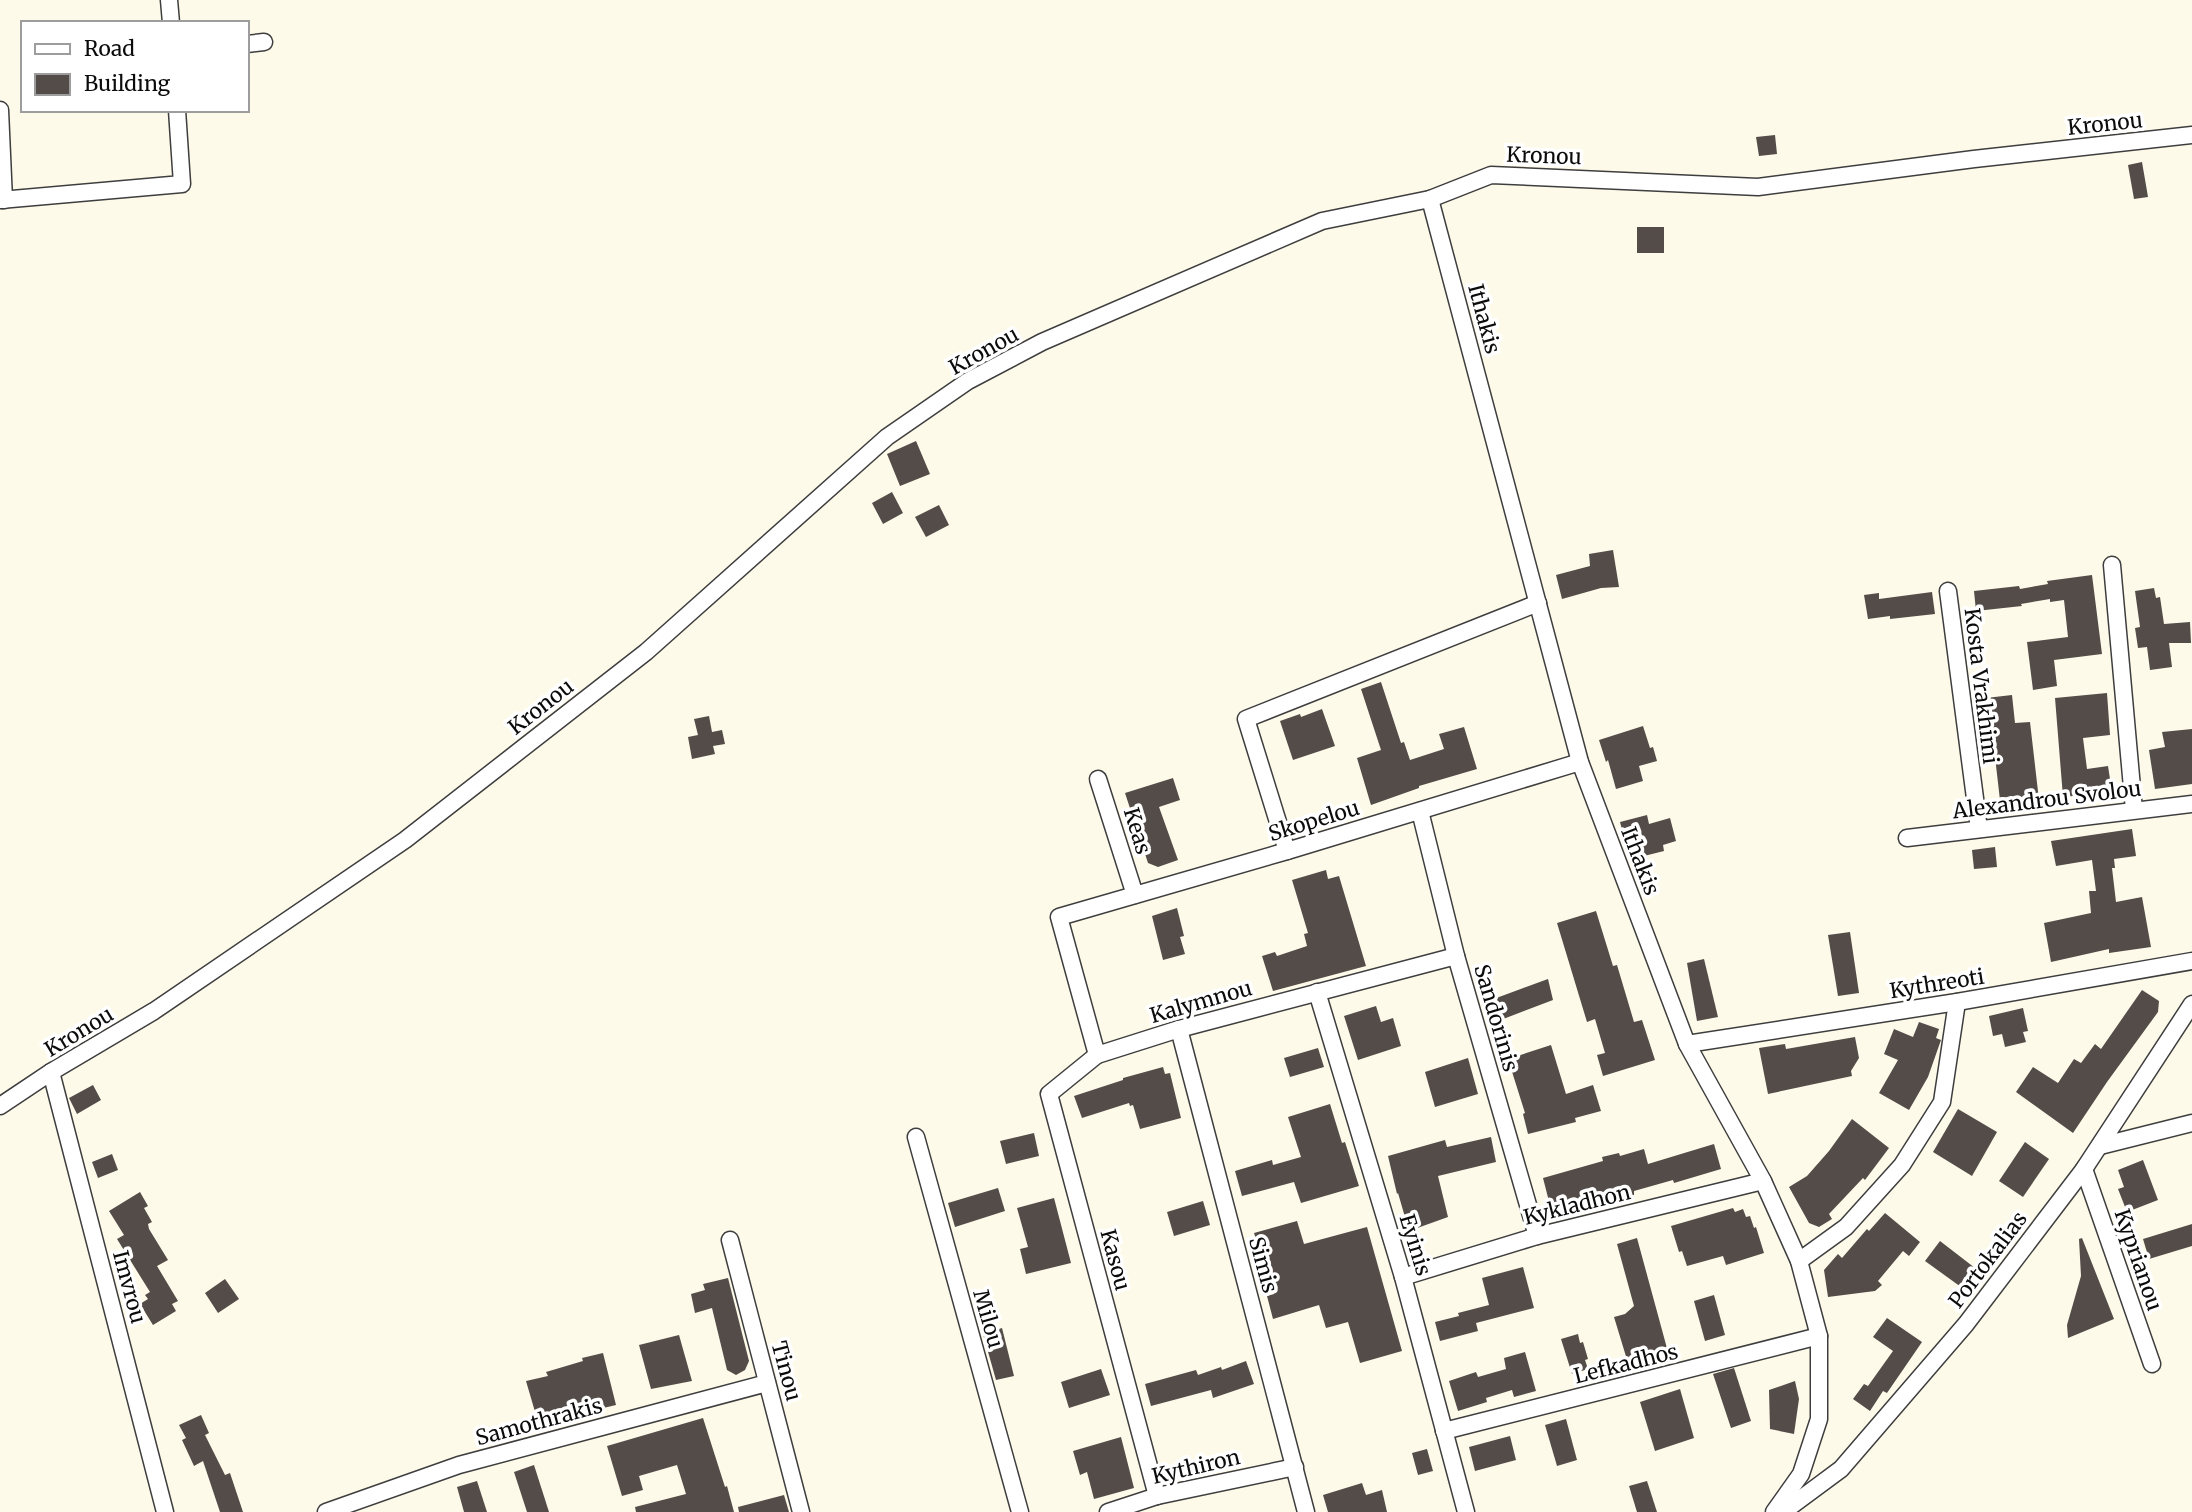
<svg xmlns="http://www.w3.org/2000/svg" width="2192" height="1512" font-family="Merriweather,serif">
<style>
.building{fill:#534c48}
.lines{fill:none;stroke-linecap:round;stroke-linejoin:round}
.street-casing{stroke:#3e3e3e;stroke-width:19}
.street{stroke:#fff;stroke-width:16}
.labels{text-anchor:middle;stroke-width:7;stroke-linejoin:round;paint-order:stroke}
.street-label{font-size:21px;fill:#0b0b0b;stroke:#fff}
</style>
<rect width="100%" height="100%" fill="#fefaea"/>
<g class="building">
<path d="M 1775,135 L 1777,154 L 1759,156 L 1756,137 Z"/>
<path d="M 2142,162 L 2148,197 L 2134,199 L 2128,165 Z"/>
<rect x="1637" y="227" width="27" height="26"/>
<path d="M 916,441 L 930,474 L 900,486 L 887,454 Z"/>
<path d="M 892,492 L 903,513 L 883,524 L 872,503 Z"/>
<path d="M 939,505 L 949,525 L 926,537 L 915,517 Z"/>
<path d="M 1613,550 L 1619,587 L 1601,588 L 1562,599 L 1556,575 L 1590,566 L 1589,554 Z"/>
<path d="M 2092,575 L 2102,654 L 2054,660 L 2057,686 L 2033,690 L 2027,642 L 2068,637 L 2064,600 L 2050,602 L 2050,599 L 2021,604 L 2022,606 L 1976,611 L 1974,591 L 2019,586 L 2020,589 L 2048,584 L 2047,581 Z"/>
<path d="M 2154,588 L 2156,598 L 2160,597 L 2164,624 L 2190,622 L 2191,643 L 2169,643 L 2172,667 L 2150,670 L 2147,647 L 2138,648 L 2135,628 L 2140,627 L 2135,591 Z"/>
<path d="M 1932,592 L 1935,614 L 1890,619 L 1890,616 L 1868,619 L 1864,595 L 1879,593 L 1879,599 Z"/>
<path d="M 1381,682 L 1401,743 L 1404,742 L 1410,760 L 1444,749 L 1439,734 L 1464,727 L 1477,769 L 1419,786 L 1419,788 L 1371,805 L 1357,758 L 1381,750 L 1361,689 Z"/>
<path d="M 2107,693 L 2110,735 L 2083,738 L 2087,769 L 2108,766 L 2112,792 L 2063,797 L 2055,698 Z"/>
<path d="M 2012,695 L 2015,723 L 2030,722 L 2039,800 L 2025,802 L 2025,806 L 2001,809 L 1994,748 L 1991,748 L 1988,727 L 1990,726 L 1986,698 Z"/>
<path d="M 1322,709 L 1335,746 L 1293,760 L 1280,721 L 1300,714 L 1301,717 Z"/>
<path d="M 709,716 L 712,732 L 722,730 L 725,744 L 713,746 L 715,754 L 692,759 L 688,737 L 698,735 L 694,719 Z"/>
<path d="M 1643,726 L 1650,748 L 1653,747 L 1657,761 L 1639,766 L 1643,781 L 1616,789 L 1608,760 L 1606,762 L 1599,740 Z"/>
<path d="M 2192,729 L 2192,784 L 2155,789 L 2149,750 L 2165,747 L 2162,732 Z"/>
<path d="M 1173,778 L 1180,800 L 1159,807 L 1178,860 L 1158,867 L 1148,863 L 1125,793 Z"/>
<path d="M 1647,815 L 1649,824 L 1670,818 L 1676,841 L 1663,845 L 1664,851 L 1636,858 L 1632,844 L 1626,845 L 1620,822 Z"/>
<path d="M 2132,829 L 2136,856 L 2114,859 L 2115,868 L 2112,868 L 2116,902 L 2142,897 L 2151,947 L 2109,953 L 2109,949 L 2051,962 L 2044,923 L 2091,913 L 2089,891 L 2096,891 L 2092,860 L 2056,866 L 2051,841 Z"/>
<path d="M 1995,847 L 1997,867 L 1974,869 L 1972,850 Z"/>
<path d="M 1326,870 L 1328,879 L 1339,876 L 1366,966 L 1273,991 L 1262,956 L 1275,952 L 1277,956 L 1307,946 L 1304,934 L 1308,933 L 1292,880 Z"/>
<path d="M 1177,908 L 1184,936 L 1180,937 L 1185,954 L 1163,960 L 1152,916 Z"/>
<path d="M 1596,911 L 1613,966 L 1617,965 L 1634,1022 L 1642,1020 L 1655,1060 L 1603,1076 L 1597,1055 L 1605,1053 L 1595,1019 L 1587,1022 L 1557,923 Z"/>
<path d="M 1850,932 L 1859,993 L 1838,996 L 1828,935 Z"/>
<path d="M 1704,959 L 1718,1017 L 1697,1021 L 1687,963 Z"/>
<path d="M 1548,979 L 1553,1000 L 1498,1021 L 1491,1000 Z"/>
<path d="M 2142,990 L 2159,1001 L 2158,1012 L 2107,1082 L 2073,1133 L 2016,1092 L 2033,1067 L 2058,1083 L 2074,1059 L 2081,1063 L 2095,1044 L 2101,1049 Z"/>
<path d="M 1376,1006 L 1381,1022 L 1393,1018 L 1401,1046 L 1358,1060 L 1344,1016 Z"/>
<path d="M 2023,1008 L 2028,1031 L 2023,1032 L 2026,1042 L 2005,1047 L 2002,1034 L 1993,1036 L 1989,1016 Z"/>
<path d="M 1919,1022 L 1939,1029 L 1936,1038 L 1941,1040 L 1928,1077 L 1909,1110 L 1879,1093 L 1898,1060 L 1884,1054 L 1894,1029 L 1913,1037 Z"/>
<path d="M 1855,1037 L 1859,1058 L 1851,1071 L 1852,1076 L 1768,1094 L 1759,1048 L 1785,1044 L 1786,1049 Z"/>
<path d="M 1551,1045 L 1566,1094 L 1593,1085 L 1601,1111 L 1575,1118 L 1576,1122 L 1528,1134 L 1523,1114 L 1525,1113 L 1508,1059 Z"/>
<path d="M 1318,1048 L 1324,1067 L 1290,1077 L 1284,1058 Z"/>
<path d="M 1468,1058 L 1478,1094 L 1435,1107 L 1425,1072 Z"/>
<path d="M 1163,1067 L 1165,1074 L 1170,1073 L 1181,1118 L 1140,1129 L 1133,1105 L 1130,1106 L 1129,1103 L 1082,1118 L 1074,1096 L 1123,1080 L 1123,1078 Z"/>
<path d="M 93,1085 L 101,1100 L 77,1114 L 69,1098 Z"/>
<path d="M 1330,1104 L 1342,1143 L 1345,1142 L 1359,1186 L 1301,1203 L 1294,1182 L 1242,1196 L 1235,1171 L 1272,1160 L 1273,1165 L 1301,1157 L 1288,1117 Z"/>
<path d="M 1958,1109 L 1997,1132 L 1972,1176 L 1933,1152 Z"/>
<path d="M 1852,1119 L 1889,1148 L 1865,1180 L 1863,1178 L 1829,1214 L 1832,1219 L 1819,1227 L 1809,1223 L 1789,1187 L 1807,1176 L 1829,1151 Z"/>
<path d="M 1034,1133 L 1039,1156 L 1006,1164 L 1000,1141 Z"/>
<path d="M 1491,1137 L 1496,1162 L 1438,1176 L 1448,1217 L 1409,1231 L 1398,1193 L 1397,1194 L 1388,1156 L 1445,1140 L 1447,1147 Z"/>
<path d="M 2025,1142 L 2049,1159 L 2023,1197 L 1999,1181 Z"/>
<path d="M 1714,1144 L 1721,1169 L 1674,1183 L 1673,1180 L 1634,1191 L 1634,1195 L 1597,1205 L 1576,1213 L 1576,1215 L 1554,1221 L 1543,1178 L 1603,1161 L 1602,1157 L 1619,1153 L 1620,1156 L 1644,1149 L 1648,1164 Z"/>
<path d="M 112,1154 L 118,1170 L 98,1178 L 92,1162 Z"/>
<path d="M 2143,1160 L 2158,1200 L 2127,1212 L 2118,1189 L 2124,1187 L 2118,1170 Z"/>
<path d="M 998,1188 L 1005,1211 L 955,1227 L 948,1203 Z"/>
<path d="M 140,1192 L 148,1206 L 144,1208 L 152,1222 L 148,1224 L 149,1229 L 168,1260 L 157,1266 L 178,1301 L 172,1304 L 176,1311 L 153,1325 L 140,1304 L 148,1299 L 145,1295 L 150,1292 L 117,1239 L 124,1235 L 109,1211 Z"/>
<path d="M 1054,1198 L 1071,1263 L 1026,1274 L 1020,1249 L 1028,1247 L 1017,1208 Z"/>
<path d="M 1203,1201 L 1210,1225 L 1174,1236 L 1167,1212 Z"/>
<path d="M 1733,1208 L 1735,1212 L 1743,1209 L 1746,1217 L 1750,1216 L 1754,1228 L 1756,1227 L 1764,1253 L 1726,1265 L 1723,1256 L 1687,1266 L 1682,1251 L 1679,1252 L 1671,1226 Z"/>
<path d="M 1885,1213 L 1920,1242 L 1909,1256 L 1903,1251 L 1878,1281 L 1882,1285 L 1875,1291 L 1828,1297 L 1824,1270 L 1838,1254 L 1842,1258 L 1867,1229 L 1869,1231 Z"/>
<path d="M 1297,1221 L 1304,1244 L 1367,1227 L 1402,1351 L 1360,1363 L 1348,1322 L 1326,1328 L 1319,1305 L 1273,1319 L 1267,1296 L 1274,1294 L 1254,1233 Z"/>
<path d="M 2192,1224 L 2192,1246 L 2149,1259 L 2143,1239 Z"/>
<path d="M 1637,1238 L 1668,1352 L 1628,1363 L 1614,1317 L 1625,1314 L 1634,1306 L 1617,1244 Z"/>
<path d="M 2082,1238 L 2114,1319 L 2068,1338 L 2067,1325 L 2081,1276 L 2079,1239 Z"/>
<path d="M 1940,1241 L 1975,1268 L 1961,1287 L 1925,1261 Z"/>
<path d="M 1523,1267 L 1534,1308 L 1476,1323 L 1478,1331 L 1440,1341 L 1435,1322 L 1459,1316 L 1458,1313 L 1489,1305 L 1482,1278 Z"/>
<path d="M 728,1278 L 749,1361 L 745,1370 L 736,1375 L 727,1370 L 712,1308 L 695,1313 L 691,1294 L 705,1290 L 703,1284 Z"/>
<path d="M 225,1279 L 239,1299 L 218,1313 L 205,1293 Z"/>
<path d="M 1714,1295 L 1725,1335 L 1705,1341 L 1694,1301 Z"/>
<path d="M 1887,1318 L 1922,1342 L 1887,1393 L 1883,1391 L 1870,1411 L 1853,1399 L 1864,1384 L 1868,1386 L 1893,1351 L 1873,1337 Z"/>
<path d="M 1002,1328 L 1014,1376 L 996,1380 L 983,1334 Z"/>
<path d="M 1578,1334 L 1580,1343 L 1583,1342 L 1588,1359 L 1585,1360 L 1588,1369 L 1572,1374 L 1561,1339 Z"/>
<path d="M 679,1335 L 692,1381 L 651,1389 L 639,1345 Z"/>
<path d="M 1525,1352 L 1536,1391 L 1514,1397 L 1512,1390 L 1486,1398 L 1487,1402 L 1458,1411 L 1449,1381 L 1476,1372 L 1478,1377 L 1506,1369 L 1504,1358 Z"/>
<path d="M 603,1353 L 616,1405 L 595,1410 L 594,1406 L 538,1422 L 526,1381 L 548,1376 L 546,1372 L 583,1361 L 582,1358 Z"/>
<path d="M 1246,1361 L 1254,1384 L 1213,1398 L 1211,1390 L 1151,1406 L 1145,1384 L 1196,1370 L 1198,1375 L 1221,1367 L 1222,1370 Z"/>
<path d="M 1734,1368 L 1751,1421 L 1731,1428 L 1713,1374 Z"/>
<path d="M 1101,1369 L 1110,1395 L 1069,1408 L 1061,1382 Z"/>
<path d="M 1795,1381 L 1799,1399 L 1794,1434 L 1770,1429 L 1769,1390 Z"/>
<path d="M 1680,1389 L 1694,1438 L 1655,1451 L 1640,1402 Z"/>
<path d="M 201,1415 L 209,1433 L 205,1435 L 225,1475 L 230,1473 L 243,1512 L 220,1512 L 203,1461 L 194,1466 L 182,1440 L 186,1438 L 179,1425 Z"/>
<path d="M 703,1418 L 725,1487 L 727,1486 L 734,1512 L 636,1512 L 635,1507 L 686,1494 L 677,1465 L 639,1476 L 643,1490 L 622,1496 L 607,1446 Z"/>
<path d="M 1566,1419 L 1577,1460 L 1557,1466 L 1545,1425 Z"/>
<path d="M 1510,1436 L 1516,1460 L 1475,1471 L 1469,1447 Z"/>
<path d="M 1121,1437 L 1134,1488 L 1094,1499 L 1087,1472 L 1080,1475 L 1073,1451 Z"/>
<path d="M 1427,1449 L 1433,1471 L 1418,1475 L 1412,1453 Z"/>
<path d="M 534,1465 L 549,1512 L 527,1512 L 514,1472 Z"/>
<path d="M 477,1481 L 487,1512 L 464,1512 L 457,1487 Z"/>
<path d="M 1647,1481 L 1657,1512 L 1637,1512 L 1629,1486 Z"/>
<path d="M 1362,1483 L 1366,1495 L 1382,1490 L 1387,1512 L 1328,1512 L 1323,1495 Z"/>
<path d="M 784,1495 L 789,1512 L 739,1512 L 738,1507 Z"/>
</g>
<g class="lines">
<g class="street-casing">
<g id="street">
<path d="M 169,0 L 171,23"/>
<path d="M 247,44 L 264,42"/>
<path d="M 0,110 L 4,200"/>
<path d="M 1430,199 L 1580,762 L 1687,1044 L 1763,1181 L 1799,1261 L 1819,1336 L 1819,1419 L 1801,1474 L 1774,1512"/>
<path d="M 0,200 L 182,184 L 177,110"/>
<path d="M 2112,565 L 2134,810"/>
<path d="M 1948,591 L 1979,829"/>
<path d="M 1098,779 L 1135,895"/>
<path d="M 1420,811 L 1456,956 L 1537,1236"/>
<path d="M 1907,838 L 2192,804"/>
<path d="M 1287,851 L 1246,719 L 1538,603"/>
<path d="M 1456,956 L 1179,1029 L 1097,1055 L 1059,917 L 1287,851 L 1580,762"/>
<path d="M 1317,992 L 1403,1277 L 1466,1512"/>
<path d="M 1179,1029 L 1306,1512"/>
<path d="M 1687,1044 L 1957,1002 L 2192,961"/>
<path d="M 1097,1055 L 1049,1094 L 1157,1496"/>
<path d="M 51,1072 L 165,1512"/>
<path d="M 0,1106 L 51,1072 L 154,1011 L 405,840 L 646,652 L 887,437 L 968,381 L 1042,342 L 1322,221 L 1430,199 L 1491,175 L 1758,187 L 1974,159 L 2192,135"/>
<path d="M 916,1137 L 1020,1512"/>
<path d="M 2100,1146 L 2192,1123"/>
<path d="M 2084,1169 L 2152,1364"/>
<path d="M 730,1240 L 801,1512"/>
<path d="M 1799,1261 L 1846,1227 L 1902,1165 L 1942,1102 L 1957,1002"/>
<path d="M 1403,1277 L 1537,1236 L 1763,1181"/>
<path d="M 1444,1431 L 1819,1336"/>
<path d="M 326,1512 L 459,1465 L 767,1383"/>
<path d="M 1108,1512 L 1157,1496 L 1295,1467"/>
<path d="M 1783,1512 L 1841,1469 L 1966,1324 L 2084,1169 L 2192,1004"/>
</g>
</g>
<use href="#street" class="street"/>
</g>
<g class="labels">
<g class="street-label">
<text transform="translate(2105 124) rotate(-6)" y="7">Kronou</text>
<text transform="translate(1544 156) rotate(2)" y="7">Kronou</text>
<text transform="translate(1484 319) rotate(75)" y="7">Ithakis</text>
<text transform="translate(984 351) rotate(-29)" y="7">Kronou</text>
<text transform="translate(1981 686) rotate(83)" y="7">Kosta Vrakhimi</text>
<text transform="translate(541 707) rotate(-38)" y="7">Kronou</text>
<text transform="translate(2047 800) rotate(-7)" y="7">Alexandrou Svolou</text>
<text transform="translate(1314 821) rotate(-17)" y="7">Skopelou</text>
<text transform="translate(1137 831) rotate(73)" y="7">Keas</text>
<text transform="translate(1640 861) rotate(69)" y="7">Ithakis</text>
<text transform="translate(1937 984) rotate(-9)" y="7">Kythreoti</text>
<text transform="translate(1201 1002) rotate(-16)" y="7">Kalymnou</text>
<text transform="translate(1496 1018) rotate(74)" y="7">Sandorinis</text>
<text transform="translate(79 1032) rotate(-31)" y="7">Kronou</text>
<text transform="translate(1577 1205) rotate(-14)" y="7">Kykladhon</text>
<text transform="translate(1415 1245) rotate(73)" y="7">Eyinis</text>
<text transform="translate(1115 1260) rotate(75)" y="7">Kasou</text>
<text transform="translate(1988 1260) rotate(-53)" y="7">Portokalias</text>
<text transform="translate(2138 1260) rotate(71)" y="7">Kyprianou</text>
<text transform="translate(1263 1265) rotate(75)" y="7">Simis</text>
<text transform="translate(129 1287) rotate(75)" y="7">Imvrou</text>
<text transform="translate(988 1319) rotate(74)" y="7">Milou</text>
<text transform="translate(1626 1364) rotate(-14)" y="7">Lefkadhos</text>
<text transform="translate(786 1371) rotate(75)" y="7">Tinou</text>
<text transform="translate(539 1422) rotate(-15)" y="7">Samothrakis</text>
<text transform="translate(1196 1467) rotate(-13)" y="7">Kythiron</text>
</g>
</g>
<rect x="21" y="21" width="228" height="91" fill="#ffffff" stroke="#9d9d9d" stroke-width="2"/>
<rect x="35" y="44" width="35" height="10" fill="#ffffff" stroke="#9d9d9d" stroke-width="2"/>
<text x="84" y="56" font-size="21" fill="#0b0b0b">Road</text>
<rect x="35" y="74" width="35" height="21" fill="#534c48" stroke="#9d9d9d" stroke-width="2"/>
<text x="84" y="91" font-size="21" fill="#0b0b0b">Building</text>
</svg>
